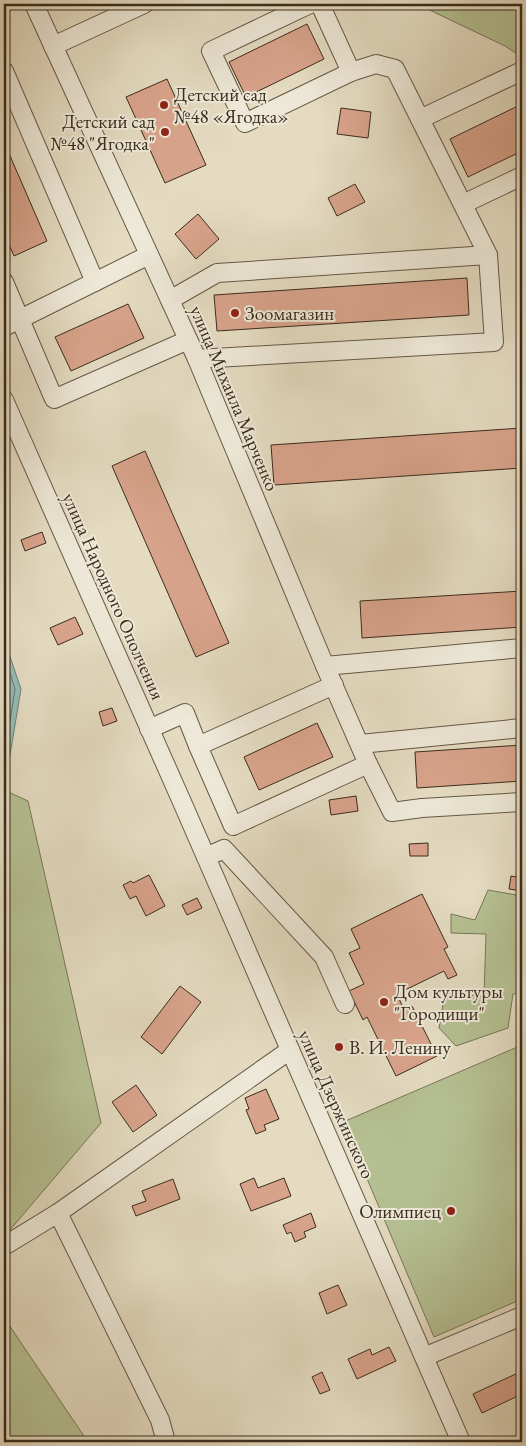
<svg xmlns="http://www.w3.org/2000/svg" width="526" height="1446" font-family="'EB Garamond',serif">
<style>
.green{fill:#b5c092;stroke:#787658}
.water{fill:#95bbb4;stroke:#718278}
.lines{fill:none;stroke-linecap:round;stroke-linejoin:round}
.shore{stroke:#687468;stroke-width:1}
.building{fill:#d8a38b;stroke:#3b2c1d}
.minor-casing{stroke:#655846;stroke-width:20}
.minor{stroke:#ede8d7;stroke-width:18}
.poi-dot{fill:#8f2418;stroke:#ede8d7;stroke-width:2}
.labels{text-anchor:middle;stroke-width:4;stroke-linejoin:round;paint-order:stroke}
.poi-label{font-size:19px;fill:#3b2c1d;stroke:#ede8d7;text-anchor:start}
.street-label{font-size:19px;fill:#3b2c1d;stroke:#ede8d7}
</style>
<rect width="100%" height="100%" fill="#e4dbc1"/>
<filter id="stains"><feTurbulence type="fractalNoise" baseFrequency=".004" numOctaves="4"/><feColorMatrix values="0 0 0 0 .2 0 0 0 0 .09 0 0 0 0 .02 0 0 0 .5 -.17"/></filter>
<radialGradient id="worn" r=".72"><stop offset=".6" stop-color="#630" stop-opacity="0"/><stop offset="1" stop-color="#630" stop-opacity=".3"/></radialGradient>
<g class="green">
<path d="M 417,4 L 522,4 L 522,57 L 505,46 Z"/>
<path d="M 4,790 L 28,801 L 101,1123 L 4,1237 Z"/>
<path d="M 488,890 L 522,896 L 522,992 L 513,994 L 508,1028 L 456,1046 L 439,1028 L 445,993 L 484,996 L 486,934 L 451,933 L 451,914 L 475,920 Z"/>
<path d="M 522,1045 L 522,1299 L 434,1337 L 343,1122 Z"/>
<path d="M 4,1302 L 9,1325 L 88,1442 L 4,1442 Z"/>
</g>
<path class="water" d="M 4,639 L 21,689 L 8,767 L 4,763 Z"/>
<g class="lines">
<path class="shore" d="M 4,654 L 15,689 L 4,759"/>
</g>
<g class="building">
<path d="M 69,4 L 84,4 L 72,9 Z"/>
<path d="M 307,24 L 324,59 L 246,97 L 229,62 Z"/>
<path d="M 167,79 L 206,165 L 165,183 L 126,97 Z"/>
<path d="M 522,104 L 522,151 L 468,177 L 450,139 Z"/>
<path d="M 341,108 L 371,112 L 368,138 L 337,134 Z"/>
<path d="M 4,142 L 47,241 L 14,256 L 4,233 Z"/>
<path d="M 355,184 L 365,202 L 337,216 L 328,198 Z"/>
<path d="M 198,214 L 219,239 L 196,259 L 175,234 Z"/>
<path d="M 467,278 L 469,315 L 217,331 L 214,295 Z"/>
<path d="M 128,304 L 144,338 L 71,371 L 55,337 Z"/>
<path d="M 522,428 L 522,468 L 274,485 L 271,445 Z"/>
<path d="M 145,451 L 229,643 L 196,657 L 112,466 Z"/>
<path d="M 42,532 L 46,543 L 25,551 L 21,540 Z"/>
<path d="M 522,591 L 522,627 L 362,638 L 360,601 Z"/>
<path d="M 75,617 L 83,634 L 58,645 L 50,628 Z"/>
<path d="M 112,708 L 117,721 L 103,726 L 99,712 Z"/>
<path d="M 317,723 L 333,757 L 259,790 L 244,757 Z"/>
<path d="M 522,745 L 522,781 L 417,788 L 415,752 Z"/>
<path d="M 356,796 L 358,811 L 331,815 L 329,800 Z"/>
<path d="M 428,843 L 428,856 L 410,856 L 409,844 Z"/>
<path d="M 149,875 L 165,906 L 146,916 L 136,896 L 130,899 L 123,885 L 131,881 L 133,883 Z"/>
<path d="M 511,876 L 522,878 L 522,891 L 509,889 Z"/>
<path d="M 422,894 L 448,947 L 444,949 L 457,975 L 448,979 L 444,971 L 397,994 L 404,1010 L 412,1006 L 437,1056 L 396,1076 L 367,1017 L 363,1020 L 349,991 L 364,984 L 349,953 L 360,948 L 351,929 Z"/>
<path d="M 197,898 L 202,908 L 187,915 L 182,905 Z"/>
<path d="M 180,986 L 201,1002 L 162,1054 L 141,1037 Z"/>
<path d="M 136,1085 L 157,1115 L 133,1132 L 112,1102 Z"/>
<path d="M 266,1089 L 279,1119 L 264,1125 L 266,1130 L 256,1134 L 246,1110 L 249,1109 L 245,1098 Z"/>
<path d="M 254,1178 L 258,1188 L 284,1178 L 291,1196 L 251,1211 L 240,1184 Z"/>
<path d="M 173,1179 L 180,1199 L 136,1216 L 132,1206 L 146,1201 L 142,1191 Z"/>
<path d="M 311,1213 L 316,1227 L 304,1232 L 306,1237 L 295,1242 L 291,1232 L 287,1234 L 283,1225 Z"/>
<path d="M 338,1285 L 347,1305 L 327,1314 L 319,1293 Z"/>
<path d="M 389,1347 L 396,1361 L 357,1379 L 348,1359 L 370,1349 L 372,1355 Z"/>
<path d="M 522,1371 L 522,1394 L 482,1413 L 473,1394 Z"/>
<path d="M 322,1372 L 330,1390 L 320,1394 L 312,1377 Z"/>
</g>
<g class="lines">
<g class="minor-casing">
<g id="minor">
<path d="M 34,4 L 197,359 L 325,666 L 368,764 L 392,812 L 422,808 L 522,802"/>
<path d="M 320,4 L 351,72"/>
<path d="M 53,46 L 144,4"/>
<path d="M 4,71 L 95,282"/>
<path d="M 420,119 L 522,71"/>
<path d="M 463,204 L 522,176"/>
<path d="M 4,282 L 54,399 L 188,340"/>
<path d="M 170,300 L 217,273 L 488,255"/>
<path d="M 4,327 L 149,255"/>
<path d="M 197,359 L 494,342 L 488,255 L 395,69 L 376,64 L 351,72 L 245,123 L 211,51 L 310,4"/>
<path d="M 4,400 L 182,802 L 461,1442"/>
<path d="M 325,666 L 522,648"/>
<path d="M 334,685 L 198,746 L 233,826 L 368,764"/>
<path d="M 149,729 L 185,713 L 198,746"/>
<path d="M 360,744 L 522,728"/>
<path d="M 206,857 L 224,849 L 324,957 L 345,1004"/>
<path d="M 58,1213 L 160,1420 L 166,1442"/>
<path d="M 4,1246 L 58,1213 L 290,1050"/>
<path d="M 424,1357 L 522,1316"/>
</g>
</g>
<use href="#minor" class="minor"/>
</g>
<g class="poi-dot">
<circle cx="164" cy="105" r="5"/>
<circle cx="165" cy="132" r="5"/>
<circle cx="235" cy="313" r="5"/>
<circle cx="384" cy="1002" r="5"/>
<circle cx="339" cy="1047" r="5"/>
<circle cx="451" cy="1211" r="5"/>
</g>
<g class="labels">
<g class="poi-label">
<text x="174" y="101">Детский сад<tspan x="174" dy="22">№48 «Ягодка»</tspan></text>
<text x="155" y="128" text-anchor="end">Детский сад<tspan x="155" dy="22">№48 "Ягодка"</tspan></text>
<text x="245" y="320">Зоомагазин</text>
<text x="394" y="998">Дом культуры<tspan x="394" dy="22">"Городищи"</tspan></text>
<text x="349" y="1054">В. И. Ленину</text>
<text x="441" y="1218" text-anchor="end">Олимпиец</text>
</g>
<g class="street-label">
<text transform="translate(235 398) rotate(67)" y="7">улица Михаила Марченко</text>
<text transform="translate(114 596) rotate(66)" y="7">улица Народного Ополчения</text>
<text transform="translate(337 1104) rotate(66)" y="7">улица Дзержинского</text>
</g>
</g>
<rect width="526" height="1446" fill="none" stroke="#e4dbc1" stroke-width="20"/>
<rect x="5" y="5" width="516" height="1436" fill="none" stroke="#3b2c1d" stroke-width="2.5"/>
<rect x="10" y="10" width="506" height="1426" fill="none" stroke="#3b2c1d"/>
<rect width="100%" height="100%" filter="url(#stains)"/>
<rect width="100%" height="100%" fill="url(#worn)"/>
</svg>
